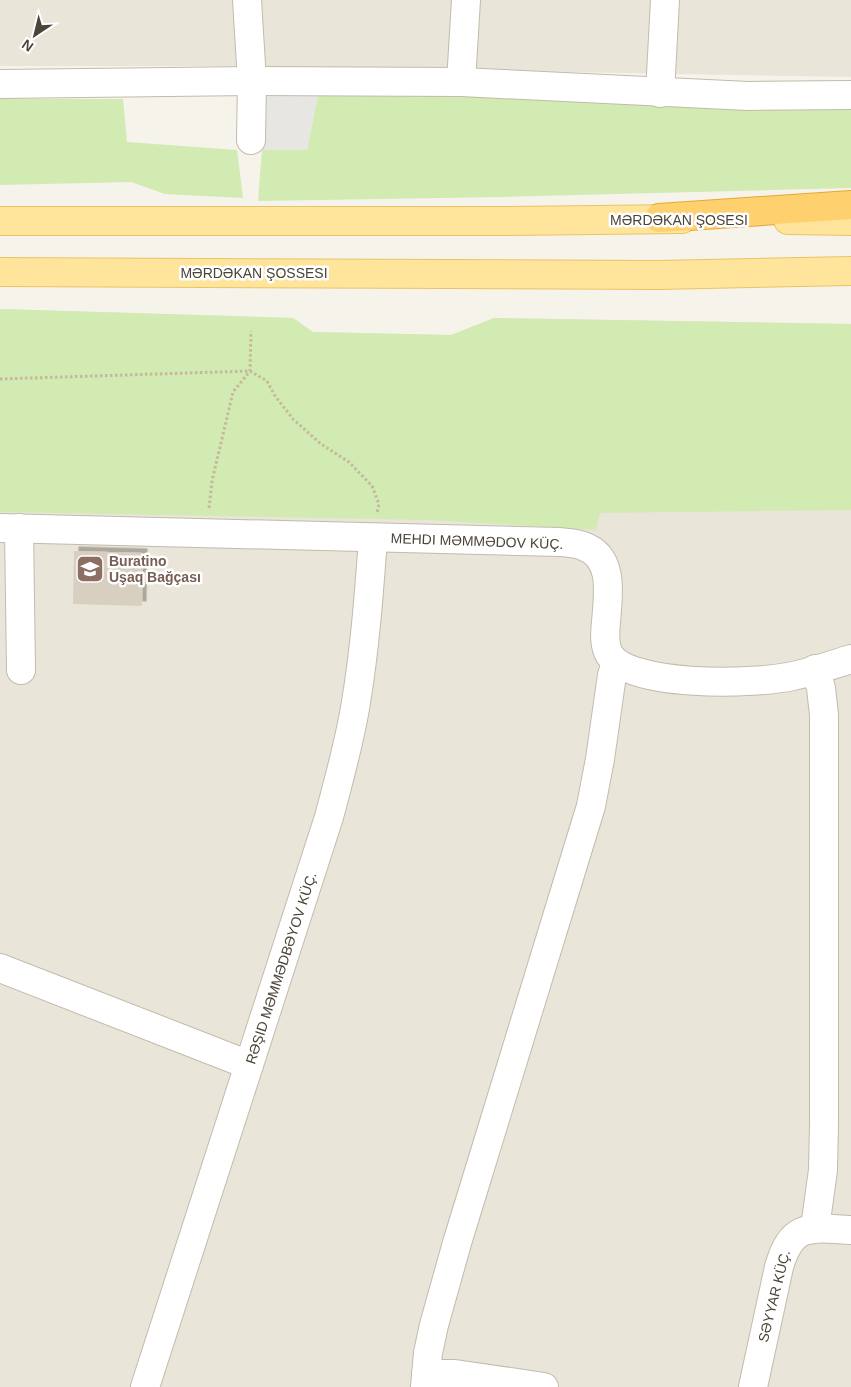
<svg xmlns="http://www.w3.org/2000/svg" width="851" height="1387" font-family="Helvetica,sans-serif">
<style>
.residential{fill:#eae5d9}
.green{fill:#d1ebb3}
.parking{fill:#e8e6e3}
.building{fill:#d8cfc0;filter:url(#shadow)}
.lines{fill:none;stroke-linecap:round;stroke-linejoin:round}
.minor-casing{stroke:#c2bbad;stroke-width:30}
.major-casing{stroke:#e9c467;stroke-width:30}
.highway-casing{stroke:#e4a738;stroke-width:30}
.path{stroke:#c5b89e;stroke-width:3;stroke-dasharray:2.5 2.5;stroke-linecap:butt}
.minor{stroke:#fff;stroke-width:28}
.major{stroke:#ffe49c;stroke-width:28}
.highway{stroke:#ffd16e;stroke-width:28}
.labels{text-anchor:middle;stroke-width:5;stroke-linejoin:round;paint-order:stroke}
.street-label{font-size:14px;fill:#4b4438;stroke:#fff}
.education-label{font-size:14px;font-weight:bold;fill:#785e54;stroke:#fff;text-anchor:start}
</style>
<defs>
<filter id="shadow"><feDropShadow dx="4.5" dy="-4.5" stdDeviation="0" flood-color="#0004"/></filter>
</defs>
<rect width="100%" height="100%" fill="#f6f3eb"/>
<g class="residential">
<path d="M 0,0 L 851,0 L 851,77 L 210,66 L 0,66 Z"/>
<path d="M 0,309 L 293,318 L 313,332 L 451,335 L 494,318 L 851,324 L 851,1387 L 0,1387 Z"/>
</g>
<g class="green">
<path d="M 318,95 L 455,96 L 660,104 L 851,106 L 851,188 L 502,197 L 258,201 L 262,150 L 307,150 Z"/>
<path d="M 0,99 L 123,99 L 127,142 L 237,150 L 243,198 L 165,194 L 131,182 L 0,185 Z"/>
<path d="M 0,309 L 293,318 L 313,332 L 451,335 L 494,318 L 851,324 L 851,510 L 600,513 L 596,530 L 429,520 L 0,512 Z"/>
</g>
<path class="parking" d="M 264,94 L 318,95 L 307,150 L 262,150 Z"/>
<path class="building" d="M 74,551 L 143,553 L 142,606 L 73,604 Z"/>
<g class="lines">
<g class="minor-casing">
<g id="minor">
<path d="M 247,0 L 252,81 L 251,140"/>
<path d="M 461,82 L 466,0"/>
<path d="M 0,84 L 252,81 L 461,82 L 748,96 L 851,95"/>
<path d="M 660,93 L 665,0"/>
<path d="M 0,528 L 560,542 C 567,543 576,543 583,546 C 615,557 608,595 606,622 C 605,632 604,642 608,652 C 625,689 758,684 793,676 C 812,672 831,665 851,659"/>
<path d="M 19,528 L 21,670"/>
<path d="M 815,669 L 821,688 L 824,715 L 824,1124 L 823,1170 L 815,1228"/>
<path d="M 0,968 L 249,1065"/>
<path d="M 426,1374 L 455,1374 L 544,1387"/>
<path d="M 145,1387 L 329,817 C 339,779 350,741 356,702 C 365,648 369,593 373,539"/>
<path d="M 425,1387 L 428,1353 L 434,1325 L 457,1243 L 591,806 L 600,759 L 612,675 L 616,663"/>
<path d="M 753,1387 L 779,1267 C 792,1222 810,1228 851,1230"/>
</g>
</g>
<g class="major-casing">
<g id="major">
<path d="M 788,220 L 851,221"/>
<path d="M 0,221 L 508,221 L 682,219"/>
<path d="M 0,272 L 658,275 L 851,271"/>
</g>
</g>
<g class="highway-casing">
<path id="highway" d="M 659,218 L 851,205"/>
</g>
<g class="path">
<path d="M 0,379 L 250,371 L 267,381 L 275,396 L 293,419 L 321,444 L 349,462 L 372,486 L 379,504 L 377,513"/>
<path d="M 209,508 L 212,481 L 233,392 L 250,371 L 251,331"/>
</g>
<use href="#minor" class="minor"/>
<use href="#major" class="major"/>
<use href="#highway" class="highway"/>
</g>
<defs>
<g id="school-square" transform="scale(1.4375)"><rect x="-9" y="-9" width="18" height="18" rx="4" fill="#8d6e63" stroke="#fff"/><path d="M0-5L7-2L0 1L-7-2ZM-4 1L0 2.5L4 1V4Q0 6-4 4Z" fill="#fff"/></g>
</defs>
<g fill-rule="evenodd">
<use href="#school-square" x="90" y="569"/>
</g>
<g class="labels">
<g class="street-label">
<text x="679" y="225">MƏRDƏKAN ŞOSESI</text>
<text x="254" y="278">MƏRDƏKAN ŞOSSESI</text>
<text transform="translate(477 541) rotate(2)" y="5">MEHDI MƏMMƏDOV KÜÇ.</text>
<text transform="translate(281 968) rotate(-72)" y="5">RƏŞID MƏMMƏDBƏYOV KÜÇ.</text>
<text transform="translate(774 1296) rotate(-76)" y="5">SƏYYAR KÜÇ.</text>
</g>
<g class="education-label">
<text x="109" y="566">Buratino<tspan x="109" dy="16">Uşaq Bağçası</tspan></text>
</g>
</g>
<g transform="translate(35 35) rotate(215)" stroke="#ffffff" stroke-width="4" paint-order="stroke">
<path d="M0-4L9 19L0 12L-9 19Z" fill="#4b4438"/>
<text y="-8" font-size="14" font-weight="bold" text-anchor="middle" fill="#4b4438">N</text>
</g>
</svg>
